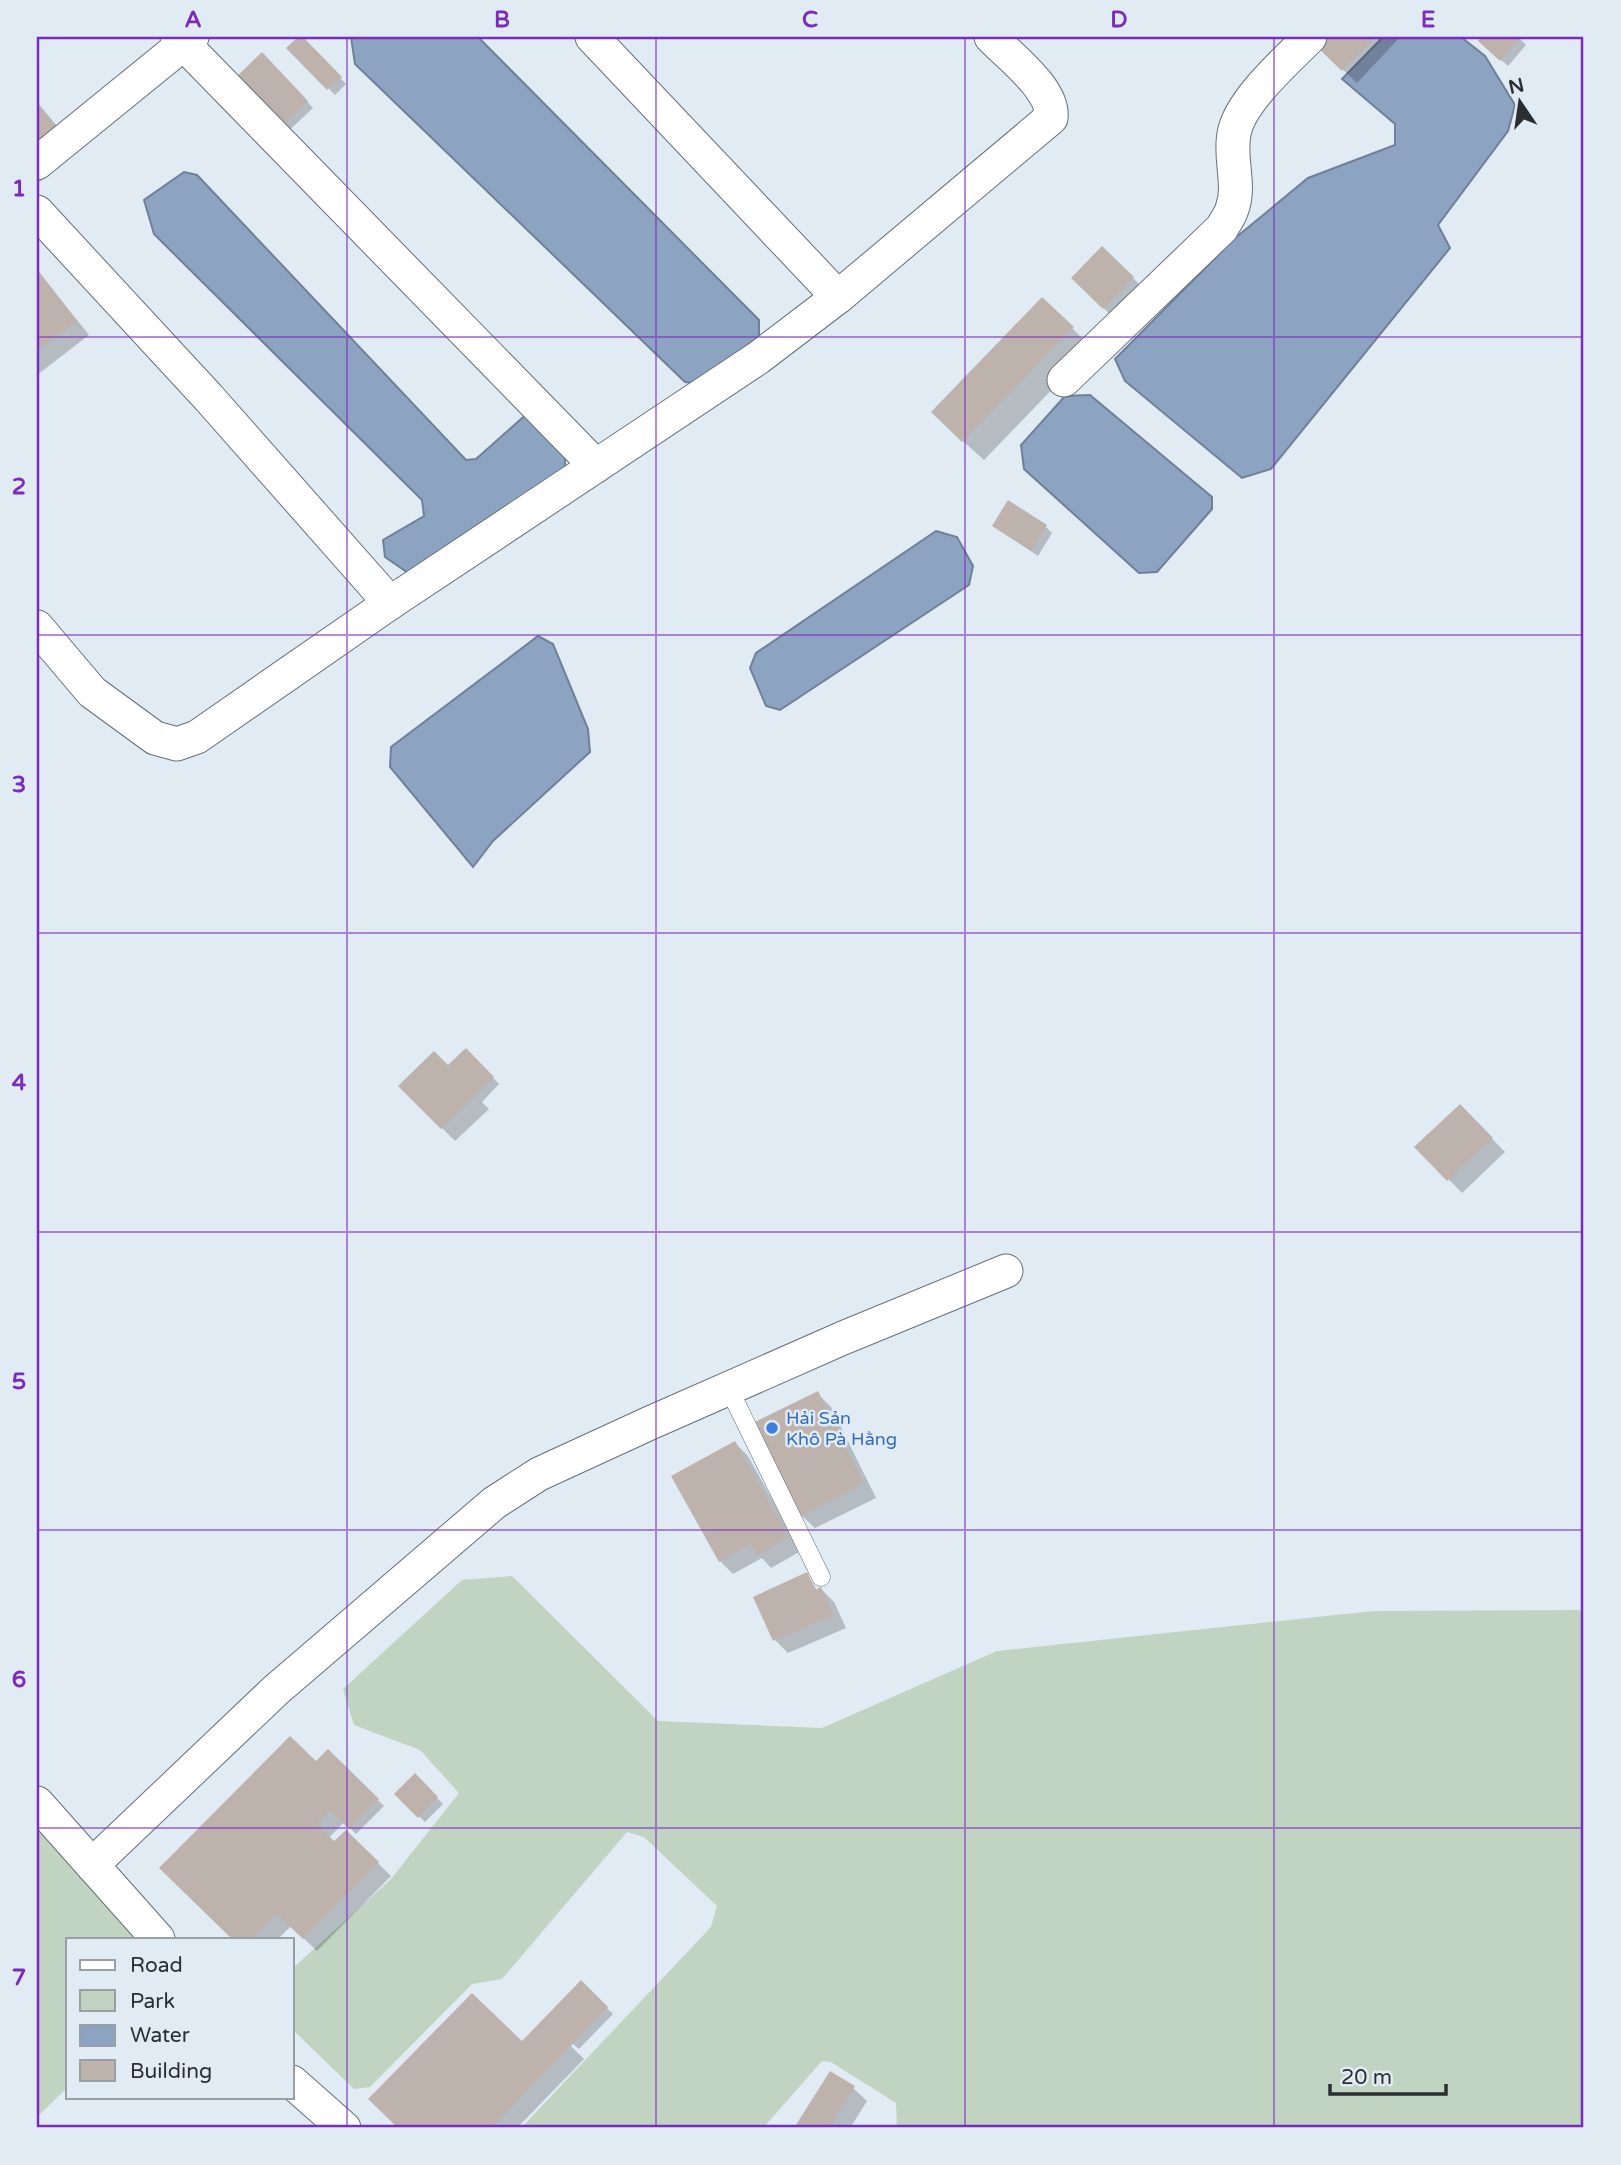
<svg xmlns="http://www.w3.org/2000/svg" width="1621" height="2165" font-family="'Varela Round',sans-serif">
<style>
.green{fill:#c1d4c1}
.water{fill:#8ca3c2;stroke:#6f8097;stroke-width:2}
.shadow{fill:#0003}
.building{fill:#beb2ad}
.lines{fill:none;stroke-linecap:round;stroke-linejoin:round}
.lane-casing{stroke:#677077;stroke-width:19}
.street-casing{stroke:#677077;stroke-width:35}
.lane{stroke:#fff;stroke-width:18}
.street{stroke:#fff;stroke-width:33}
.grid{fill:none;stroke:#7b2cbf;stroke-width:2;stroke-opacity:0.55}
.shop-dot{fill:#3f7fe0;stroke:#e1ebf3;stroke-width:2.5}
.labels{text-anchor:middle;stroke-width:5;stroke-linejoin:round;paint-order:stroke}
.shop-label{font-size:18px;fill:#366cbe;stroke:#e1ebf3;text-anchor:start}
.neatline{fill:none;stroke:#7b2cbf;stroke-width:2.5}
.grid-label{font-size:23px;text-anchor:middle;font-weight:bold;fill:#7b2cbf}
</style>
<rect width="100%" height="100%" fill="#e1ebf3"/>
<g class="green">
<path d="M 512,1576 L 658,1721 L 822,1728 L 997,1651 L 1374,1611 L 1584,1610 L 1584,2128 L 897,2128 L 896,2103 L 831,2062 L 822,2061 L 763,2128 L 521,2128 L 711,1927 L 717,1906 L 644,1837 L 627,1832 L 502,1979 L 472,1984 L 370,2087 L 354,2089 L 292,2029 L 292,1969 L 391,1879 L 459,1793 L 420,1750 L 354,1725 L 343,1689 L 462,1580 Z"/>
<path d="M 37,1821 L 140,1939 L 68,1939 L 68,2087 L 37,2117 Z"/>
</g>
<g class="water">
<path d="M 351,37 L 478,37 L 759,320 L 759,337 L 702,384 L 685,382 L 355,64 Z"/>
<path d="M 1383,37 L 1461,37 L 1485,56 L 1515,105 L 1508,131 L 1438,225 L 1450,248 L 1271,469 L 1242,478 L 1125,381 L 1115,359 L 1234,239 L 1308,178 L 1395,145 L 1395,124 L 1342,79 Z"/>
<path d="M 184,172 L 197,175 L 466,460 L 476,459 L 530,411 L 565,442 L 565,472 L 411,575 L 385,557 L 383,540 L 424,516 L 422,500 L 154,234 L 144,200 Z"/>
<path d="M 1090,395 L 1212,497 L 1212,509 L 1157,572 L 1139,573 L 1024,469 L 1021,445 L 1065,396 Z"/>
<path d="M 936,531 L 957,537 L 973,566 L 969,585 L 780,710 L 766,706 L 750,668 L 756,653 Z"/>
<path d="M 538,636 L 553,644 L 588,729 L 590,752 L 493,841 L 473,867 L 390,767 L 391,747 Z"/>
</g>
<g class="shadow">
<path d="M 301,37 L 346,84 L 335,95 L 289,48 Z"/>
<path d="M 1329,37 L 1400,37 L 1357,83 L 1319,47 Z"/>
<path d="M 1484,37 L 1518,37 L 1526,45 L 1508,66 L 1480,41 Z"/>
<path d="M 229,86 L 302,96 L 313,108 L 280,139 Z"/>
<path d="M 37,102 L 78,151 L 37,184 Z"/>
<path d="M 37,270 L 89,335 L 37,375 Z"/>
<path d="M 1133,278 L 1146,291 L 1117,321 L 1086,291 Z"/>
<path d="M 1072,328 L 1092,348 L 984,460 L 953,432 Z"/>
<path d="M 994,526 L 1046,527 L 1052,533 L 1038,556 Z"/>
<path d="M 466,1050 L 499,1084 L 482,1102 L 489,1109 L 455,1141 L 400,1086 L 448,1068 Z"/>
<path d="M 1460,1106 L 1505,1152 L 1462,1193 L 1417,1147 Z"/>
<path d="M 817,1393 L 831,1407 L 876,1498 L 815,1528 L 801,1515 Z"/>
<path d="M 735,1443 L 748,1456 L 801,1551 L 771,1568 L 762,1558 L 733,1574 L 720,1561 Z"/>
<path d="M 807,1574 L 817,1590 L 821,1589 L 834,1602 L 846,1628 L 788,1653 L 775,1640 Z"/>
<path d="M 328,1751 L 384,1806 L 356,1834 L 344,1822 L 329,1838 L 334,1844 L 346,1832 L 391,1876 L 317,1951 L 291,1926 L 278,1939 L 234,1939 L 161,1868 L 316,1764 Z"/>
<path d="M 415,1776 L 443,1804 L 425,1822 L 396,1794 Z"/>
<path d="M 581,1983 L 613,2014 L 579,2049 L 573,2044 L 571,2046 L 584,2059 L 517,2128 L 400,2128 L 371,2099 L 522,2044 Z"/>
<path d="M 830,2074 L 853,2088 L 867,2101 L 850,2128 L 796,2128 Z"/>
</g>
<g class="building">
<path d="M 298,37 L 303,37 L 342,77 L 327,90 L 286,48 Z"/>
<path d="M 1327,37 L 1375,37 L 1342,71 L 1317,47 Z"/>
<path d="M 1481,37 L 1521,37 L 1500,61 L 1478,41 Z"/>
<path d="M 262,52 L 308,101 L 273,134 L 227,86 Z"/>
<path d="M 37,104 L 59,130 L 37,148 Z"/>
<path d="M 1102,246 L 1134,277 L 1103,309 L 1071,278 Z"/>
<path d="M 37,269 L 77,321 L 37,351 Z"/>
<path d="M 1042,297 L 1074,327 L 962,442 L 931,412 Z"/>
<path d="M 1008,500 L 1047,525 L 1031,551 L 992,526 Z"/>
<path d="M 466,1048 L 494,1077 L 441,1129 L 398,1086 L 434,1051 L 448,1065 Z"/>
<path d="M 1460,1104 L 1493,1138 L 1447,1181 L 1414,1147 Z"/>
<path d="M 818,1391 L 864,1484 L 800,1516 L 753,1423 Z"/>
<path d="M 735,1441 L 789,1537 L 757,1555 L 750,1544 L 719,1562 L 671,1476 Z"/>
<path d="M 807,1572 L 815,1590 L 821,1587 L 834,1615 L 773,1641 L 753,1597 Z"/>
<path d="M 290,1736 L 316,1761 L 328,1749 L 379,1799 L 349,1829 L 330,1811 L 316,1824 L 334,1841 L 346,1830 L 379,1862 L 303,1939 L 277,1914 L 252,1939 L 232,1939 L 159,1868 Z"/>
<path d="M 415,1773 L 438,1797 L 418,1818 L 394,1794 Z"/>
<path d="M 581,1980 L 608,2007 L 491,2128 L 398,2128 L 368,2099 L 472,1993 L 522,2041 Z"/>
<path d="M 830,2071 L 855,2086 L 829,2128 L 794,2128 Z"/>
</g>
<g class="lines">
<g class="lane-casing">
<path id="lane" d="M 729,1389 L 821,1577"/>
</g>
<g class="street-casing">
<g id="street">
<path d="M 177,37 L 596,466"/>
<path d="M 592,37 L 838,297"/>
<path d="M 37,163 L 192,37"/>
<path d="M 37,212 L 209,398 L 390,603"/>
<path d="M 1064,380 L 1222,228 C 1225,222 1230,216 1232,209 C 1241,185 1229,159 1234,134 C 1239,102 1287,60 1310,37"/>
<path d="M 37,627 L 92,692 L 155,738 L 177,744 L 197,737 L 390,603 L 758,358 L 838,297 L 1051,118 C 1055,90 1009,56 991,37"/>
<path d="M 37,1803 L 158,1939"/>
<path d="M 92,1865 L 276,1690 L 494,1503 L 539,1474 L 650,1423 L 843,1338 L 1006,1271"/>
<path d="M 292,2082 L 344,2128"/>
</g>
</g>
<use href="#lane" class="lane"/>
<use href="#street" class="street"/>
</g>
<path class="grid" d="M 347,37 L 347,2128M 656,37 L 656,2128M 965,37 L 965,2128M 1274,37 L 1274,2128M 37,337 L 1584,337M 37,635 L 1584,635M 37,933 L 1584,933M 37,1232 L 1584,1232M 37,1530 L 1584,1530M 37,1828 L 1584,1828"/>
<circle class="shop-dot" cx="772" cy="1428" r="7"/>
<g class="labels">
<g class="shop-label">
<text x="786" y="1424">Hải Sản<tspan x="786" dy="21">Khô Pà Hằng</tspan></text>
</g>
</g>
<rect width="1621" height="2165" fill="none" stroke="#e1ebf3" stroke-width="77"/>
<rect x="66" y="1938" width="228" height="161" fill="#e1ebf3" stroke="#98a0a6" stroke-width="2"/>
<rect x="80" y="1960" width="35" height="10" fill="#ffffff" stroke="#98a0a6" stroke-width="2"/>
<text x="130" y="1972" font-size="21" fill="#2b2f32">Road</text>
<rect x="80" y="1990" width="35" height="21" fill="#c1d4c1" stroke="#98a0a6" stroke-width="2"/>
<text x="130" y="2008" font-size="21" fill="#2b2f32">Park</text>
<rect x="80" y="2025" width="35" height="21" fill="#8ca3c2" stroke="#98a0a6" stroke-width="2"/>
<text x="130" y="2042" font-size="21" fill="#2b2f32">Water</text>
<rect x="80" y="2060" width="35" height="21" fill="#beb2ad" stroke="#98a0a6" stroke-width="2"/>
<text x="130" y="2078" font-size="21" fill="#2b2f32">Building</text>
<g transform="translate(1520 102) rotate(347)" stroke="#e1ebf3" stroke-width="5" paint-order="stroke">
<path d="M0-5L12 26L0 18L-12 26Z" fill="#2b2f32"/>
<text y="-10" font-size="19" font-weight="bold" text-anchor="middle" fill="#2b2f32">N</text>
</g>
<path d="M1330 2084v10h116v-10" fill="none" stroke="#2b2f32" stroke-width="3.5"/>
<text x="1341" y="2084" font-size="21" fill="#2b2f32" stroke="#e1ebf3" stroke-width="5" paint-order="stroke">20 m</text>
<rect x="38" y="38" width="1544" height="2088" class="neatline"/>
<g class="grid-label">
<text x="193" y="27">A</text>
<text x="502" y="27">B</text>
<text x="810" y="27">C</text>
<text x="1119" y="27">D</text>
<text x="1428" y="27">E</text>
<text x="19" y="196">1</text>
<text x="19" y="494">2</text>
<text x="19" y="792">3</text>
<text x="19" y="1090">4</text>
<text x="19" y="1389">5</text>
<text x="19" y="1687">6</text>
<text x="19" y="1985">7</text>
</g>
</svg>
